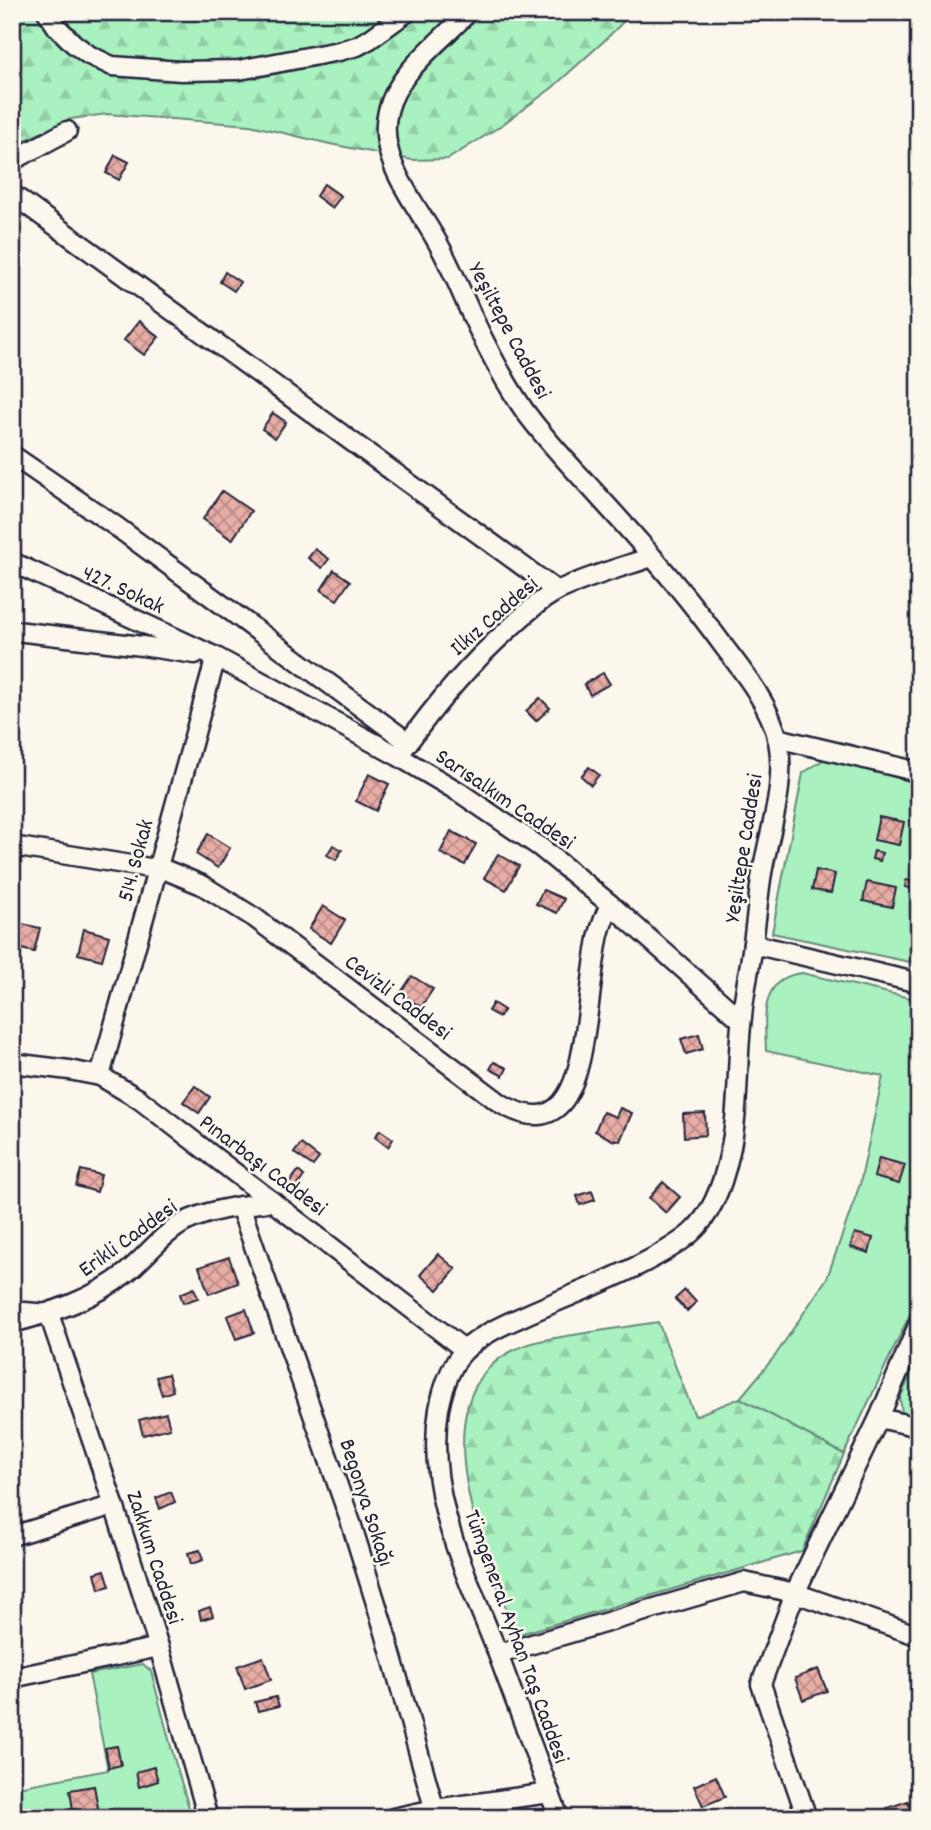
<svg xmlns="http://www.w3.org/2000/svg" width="931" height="1830" font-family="Dekko,sans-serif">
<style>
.forest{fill:url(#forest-firs);stroke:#668a7d;stroke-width:2}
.green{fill:#a9f1bf;stroke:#668a7d;stroke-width:2}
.building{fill:url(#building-cross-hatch);stroke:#22223b;stroke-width:2}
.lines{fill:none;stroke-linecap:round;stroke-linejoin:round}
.minor-casing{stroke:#22223b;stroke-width:23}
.minor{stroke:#fbf7ec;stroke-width:18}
.labels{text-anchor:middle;stroke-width:5;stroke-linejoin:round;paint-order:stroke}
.street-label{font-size:23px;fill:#22223b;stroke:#fbf7ec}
</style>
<defs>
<pattern id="forest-firs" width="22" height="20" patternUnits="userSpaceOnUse" patternTransform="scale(1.75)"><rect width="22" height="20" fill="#a9f1bf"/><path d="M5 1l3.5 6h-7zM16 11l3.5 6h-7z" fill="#91cea5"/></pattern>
<pattern id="building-cross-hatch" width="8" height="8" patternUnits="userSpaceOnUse" patternTransform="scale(1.75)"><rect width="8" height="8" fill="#e8ada5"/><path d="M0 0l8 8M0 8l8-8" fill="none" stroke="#bc8c88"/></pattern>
</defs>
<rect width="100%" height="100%" fill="#fbf7ec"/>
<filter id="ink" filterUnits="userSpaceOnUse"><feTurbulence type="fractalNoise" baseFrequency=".0143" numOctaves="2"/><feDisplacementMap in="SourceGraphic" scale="14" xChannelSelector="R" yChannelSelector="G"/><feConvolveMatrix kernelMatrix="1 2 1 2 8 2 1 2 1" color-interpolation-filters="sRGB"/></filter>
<g filter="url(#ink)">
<g class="forest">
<path d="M 12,12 L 633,12 L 604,41 L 552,88 L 499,127 L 448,159 L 412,160 L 330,144 L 250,125 L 107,114 L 71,119 L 12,146 Z"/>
<path d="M 658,1322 L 695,1416 L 740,1398 L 844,1454 L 802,1551 L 517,1635 C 487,1563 415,1401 512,1351 C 532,1340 557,1338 579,1334 C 605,1330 632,1326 658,1322 Z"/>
</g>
<g class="green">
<path d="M 834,759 L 919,784 L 919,923 L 910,962 L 772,933 L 803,773 L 823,760 Z"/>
<path d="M 802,973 L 919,1000 L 919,1295 L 844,1454 L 740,1398 L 775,1356 L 827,1278 L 860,1184 L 883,1076 L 766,1051 C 765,1018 759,978 802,973 Z"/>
<path d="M 919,1356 L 919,1417 L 902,1413 L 900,1398 Z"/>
<path d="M 143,1664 L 151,1671 L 174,1758 L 192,1818 L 12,1818 L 12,1788 L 108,1770 L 89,1674 Z"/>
</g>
<g class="building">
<path d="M 115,155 L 129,162 L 119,180 L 106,173 Z"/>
<path d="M 324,184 L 341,196 L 332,208 L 316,196 Z"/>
<path d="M 12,217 L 21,222 L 12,238 Z"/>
<path d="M 225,272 L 240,282 L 234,291 L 220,282 Z"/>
<path d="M 139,321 L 159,337 L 144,355 L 124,340 Z"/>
<path d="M 273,413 L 286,422 L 275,438 L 262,429 Z"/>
<path d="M 222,491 L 251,511 L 232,540 L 203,519 Z"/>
<path d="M 315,549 L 329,559 L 322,568 L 308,558 Z"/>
<path d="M 334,570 L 350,581 L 337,600 L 321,590 Z"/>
<path d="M 603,673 L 610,684 L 590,695 L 584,684 Z"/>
<path d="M 540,698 L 550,708 L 536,721 L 526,711 Z"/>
<path d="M 589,767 L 599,775 L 591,785 L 581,776 Z"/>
<path d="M 369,774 L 389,784 L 376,811 L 356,801 Z"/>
<path d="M 879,817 L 904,822 L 899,845 L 874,840 Z"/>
<path d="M 451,831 L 476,844 L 465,865 L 440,853 Z"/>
<path d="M 208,834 L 230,848 L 218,868 L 196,854 Z"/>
<path d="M 333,845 L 342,850 L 336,860 L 327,855 Z"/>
<path d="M 874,851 L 882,853 L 880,861 L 872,859 Z"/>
<path d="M 498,854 L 519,866 L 506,890 L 484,878 Z"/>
<path d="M 816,870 L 835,874 L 831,893 L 812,890 Z"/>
<path d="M 906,880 L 916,882 L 914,889 L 905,887 Z"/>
<path d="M 867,882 L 896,888 L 892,907 L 863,901 Z"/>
<path d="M 543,890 L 564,899 L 557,913 L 536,904 Z"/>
<path d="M 323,906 L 345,920 L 331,943 L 309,929 Z"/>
<path d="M 14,922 L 40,928 L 34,952 L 12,947 Z"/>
<path d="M 84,929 L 109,936 L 102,960 L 78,954 Z"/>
<path d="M 412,976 L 433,989 L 421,1007 L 400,994 Z"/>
<path d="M 493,1003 L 504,1010 L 499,1017 L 488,1011 Z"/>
<path d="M 699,1034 L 703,1049 L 686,1054 L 681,1039 Z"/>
<path d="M 494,1062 L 507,1068 L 503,1076 L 490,1069 Z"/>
<path d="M 195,1086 L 210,1097 L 199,1113 L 183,1102 Z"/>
<path d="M 620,1108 L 632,1113 L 620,1141 L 615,1139 L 614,1141 L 595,1131 L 603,1112 L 616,1117 Z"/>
<path d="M 705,1113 L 706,1135 L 684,1137 L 683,1114 Z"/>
<path d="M 380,1130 L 393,1139 L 388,1147 L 375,1137 Z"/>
<path d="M 301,1144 L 319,1158 L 313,1166 L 294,1153 Z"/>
<path d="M 879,1158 L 905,1165 L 899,1184 L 874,1177 Z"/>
<path d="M 81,1170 L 101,1175 L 97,1192 L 76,1186 Z"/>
<path d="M 298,1171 L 304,1176 L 295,1189 L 288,1185 Z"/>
<path d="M 663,1182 L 680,1197 L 666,1213 L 649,1198 Z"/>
<path d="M 592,1191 L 595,1200 L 580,1205 L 577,1196 Z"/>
<path d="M 855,1233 L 873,1238 L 869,1253 L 850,1247 Z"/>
<path d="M 438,1254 L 456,1269 L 438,1290 L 420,1275 Z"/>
<path d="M 229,1257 L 238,1283 L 209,1294 L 199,1267 Z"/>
<path d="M 194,1288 L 198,1298 L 183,1303 L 180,1294 Z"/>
<path d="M 685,1290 L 696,1302 L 687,1311 L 675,1299 Z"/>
<path d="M 246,1309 L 254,1333 L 236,1339 L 227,1316 Z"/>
<path d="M 168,1374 L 173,1391 L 162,1395 L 156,1377 Z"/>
<path d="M 166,1413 L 170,1428 L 143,1435 L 139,1420 Z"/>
<path d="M 171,1492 L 175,1502 L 160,1509 L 156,1498 Z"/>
<path d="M 200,1550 L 203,1560 L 191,1564 L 188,1553 Z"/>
<path d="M 105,1570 L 110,1586 L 99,1589 L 95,1573 Z"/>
<path d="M 210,1607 L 213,1616 L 201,1620 L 199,1611 Z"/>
<path d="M 263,1657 L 271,1680 L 245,1689 L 237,1666 Z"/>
<path d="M 818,1669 L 827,1691 L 803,1700 L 795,1678 Z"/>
<path d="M 276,1697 L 279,1706 L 258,1711 L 255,1702 Z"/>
<path d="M 117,1746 L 121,1765 L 109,1768 L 105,1748 Z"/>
<path d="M 154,1767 L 158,1781 L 139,1787 L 136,1772 Z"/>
<path d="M 716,1776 L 725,1797 L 703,1806 L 694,1786 Z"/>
<path d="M 94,1786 L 99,1813 L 74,1817 L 70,1790 Z"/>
<path d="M 908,1801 L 915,1818 L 891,1818 L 887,1808 Z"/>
</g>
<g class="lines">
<g class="minor-casing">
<g id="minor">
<path d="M 47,12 L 57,27 L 74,44 L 89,55 L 112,66 L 181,71 L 239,70 L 339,51 L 357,46 L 370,39 L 407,12"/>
<path d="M 468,12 C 442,41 397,72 388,111 C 376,157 414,201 435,238 C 450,263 460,290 472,316 C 487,348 504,381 524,410 C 547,442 575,470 601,499 C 645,547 687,595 725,648 C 746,675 771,707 778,741 C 787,786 768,834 761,879 C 758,900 756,921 753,943 C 750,968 744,992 742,1017 C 736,1063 740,1110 729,1156 C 723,1183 713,1213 692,1232 C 679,1244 662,1253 647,1261 C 606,1283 562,1298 519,1318 C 501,1326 479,1336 464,1351 C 450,1366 443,1389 439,1409 C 424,1496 469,1578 499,1657 C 519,1710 539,1764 559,1818"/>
<path d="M 12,161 L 67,131"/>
<path d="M 12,194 L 557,591"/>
<path d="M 12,455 L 117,527 L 408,742"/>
<path d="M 12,562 L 216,657 L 398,756 L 459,792 L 540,847 L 610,904 L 741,1020"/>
<path d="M 16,631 L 142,646 L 195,654"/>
<path d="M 777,738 L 919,772"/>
<path d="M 402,751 C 434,706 469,664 511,627 C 525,614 540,600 557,591 C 586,577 622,567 652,557"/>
<path d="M 12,846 L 168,871 L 202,885 L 255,918 L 500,1103 C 570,1145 580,1068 587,1019 C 591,993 593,966 598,939 C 600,927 605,916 610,904"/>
<path d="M 753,944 L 919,983"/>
<path d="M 12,1063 L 69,1070 L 100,1076 L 139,1099 L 465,1350"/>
<path d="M 100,1076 L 216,657"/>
<path d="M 240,1206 L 351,1523 L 384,1629 L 437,1818"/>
<path d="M 12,1311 L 49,1314 L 114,1505 L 159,1647 L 208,1818"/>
<path d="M 12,1323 C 51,1313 94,1299 126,1273 C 146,1257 160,1236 183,1223 C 210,1209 242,1206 272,1201"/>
<path d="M 879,1418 L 919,1427"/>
<path d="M 12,1536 L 114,1505"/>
<path d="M 498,1654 L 744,1582 L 795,1593 L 919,1636"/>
<path d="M 12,1678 L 159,1647"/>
<path d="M 393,1818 L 435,1809 L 550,1793"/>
<path d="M 807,1818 L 761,1684 L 795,1593 L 879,1418 L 919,1323"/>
</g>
</g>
<use href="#minor" class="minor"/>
</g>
</g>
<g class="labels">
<g class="street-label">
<text transform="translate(511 330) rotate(62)" y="8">Yeşiltepe Caddesi</text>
<text transform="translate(124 588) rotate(25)" y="8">427. Sokak</text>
<text transform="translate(493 615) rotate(-41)" y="8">Ilkız Caddesi</text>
<text transform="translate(506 798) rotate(34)" y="8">Sarısalkım Caddesi</text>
<text transform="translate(742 848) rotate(-81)" y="8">Yeşiltepe Caddesi</text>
<text transform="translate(134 860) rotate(-75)" y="8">514. Sokak</text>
<text transform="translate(399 996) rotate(37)" y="8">Cevizli Caddesi</text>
<text transform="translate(264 1164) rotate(37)" y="8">Pınarbaşı Caddesi</text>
<text transform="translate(127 1237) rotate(-36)" y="8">Erikli Caddesi</text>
<text transform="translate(368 1502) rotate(72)" y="8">Begonya Sokağı</text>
<text transform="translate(156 1557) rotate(72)" y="8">Zakkum Caddesi</text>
<text transform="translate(518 1636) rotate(70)" y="8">Tümgeneral Ayhan Taş Caddesi</text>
</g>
</g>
<rect width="931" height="1830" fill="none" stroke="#fbf7ec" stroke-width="42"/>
<rect x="21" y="21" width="889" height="1788" fill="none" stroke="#22223b" stroke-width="2.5" filter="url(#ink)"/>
</svg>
